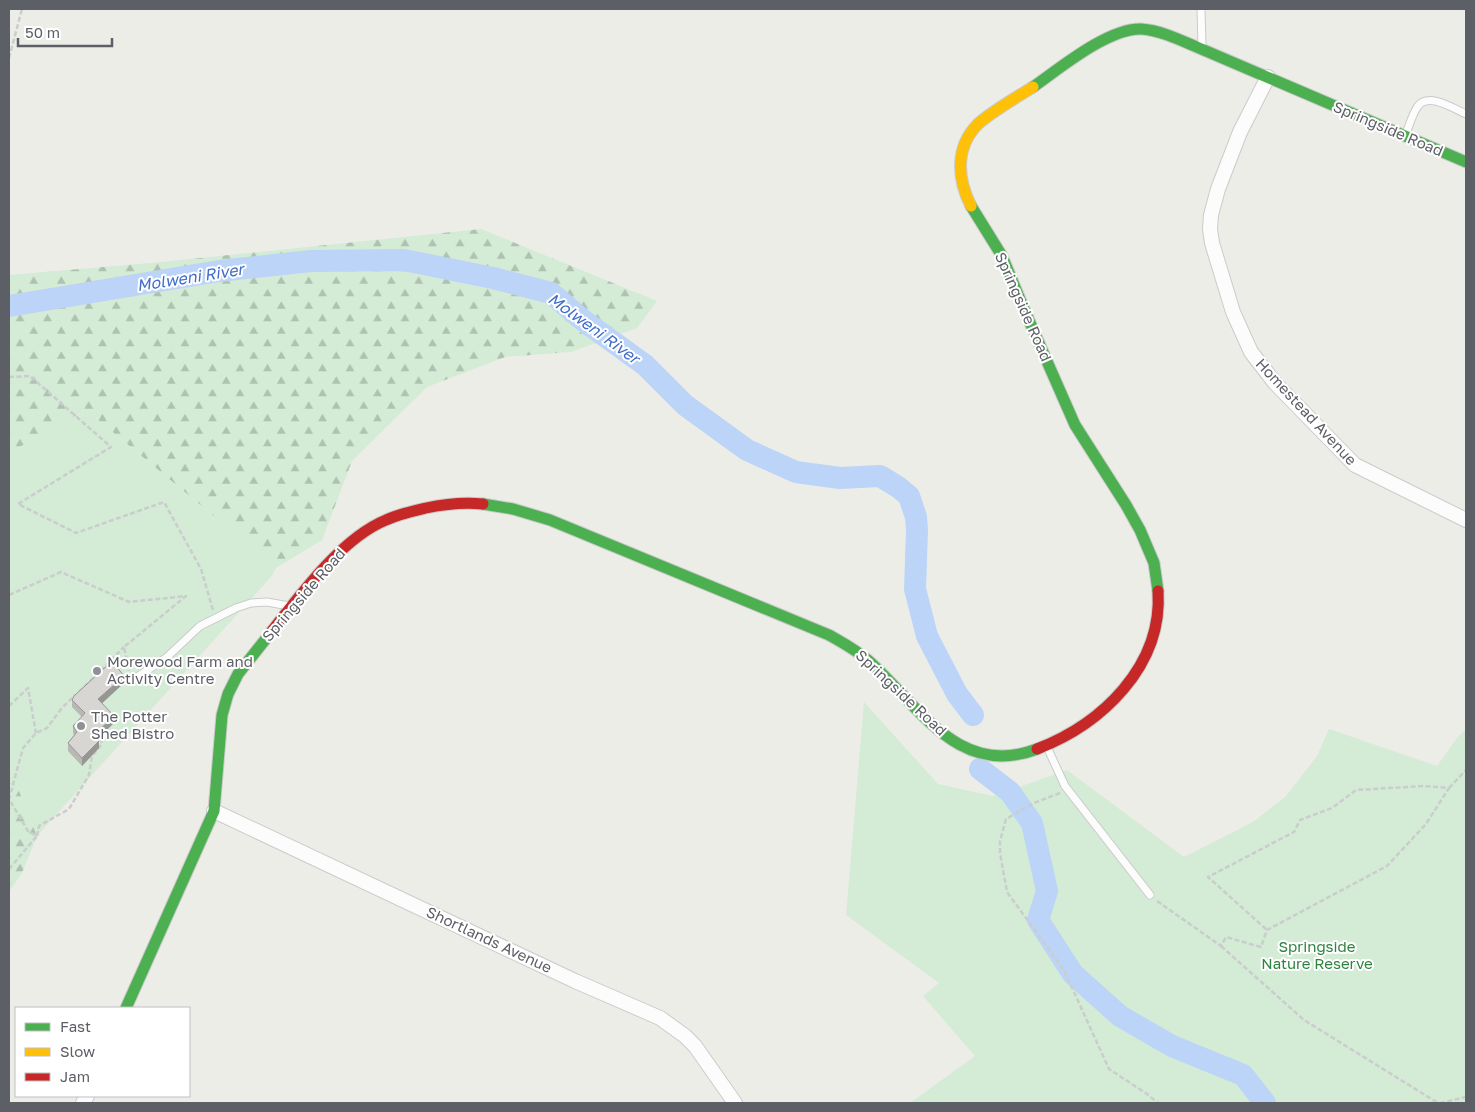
<svg xmlns="http://www.w3.org/2000/svg" width="1475" height="1112" font-family="'Golos Text',sans-serif">
<style>
.forest{fill:url(#forest-firs)}
.green{fill:#d4ebd6}
.lines{fill:none;stroke-linecap:round;stroke-linejoin:round}
.river{stroke:#bbd4f8;stroke-width:22}
.lane-casing{stroke:#cacbca;stroke-width:9}
.street-casing{stroke:#cacbca;stroke-width:16}
.fast-casing{stroke:#c9caca;stroke-width:13}
.slow-casing{stroke:#c9caca;stroke-width:13}
.jam-casing{stroke:#c9caca;stroke-width:13}
.path{stroke:#c9cecc;stroke-width:2.5;stroke-dasharray:5 2.5;stroke-linecap:butt}
.lane{stroke:#fcfcfc;stroke-width:7}
.street{stroke:#fcfcfc;stroke-width:14}
.fast{stroke:#4caf50;stroke-width:11}
.slow{stroke:#ffc107;stroke-width:11}
.jam{stroke:#c62828;stroke-width:11}
.wall{fill:#b9b8b5}
.shaded-wall{fill:#969693}
.building{fill:#d7d6d2;stroke:#969693}
.poi-dot{fill:#8f9194;stroke:#fff;stroke-width:2}
.labels{text-anchor:middle;stroke-width:4;stroke-linejoin:round;paint-order:stroke}
.street-label{font-size:15px;fill:#5d5f66;stroke:#fff}
.poi-label{font-size:15px;fill:#5d5f66;stroke:#fff;text-anchor:start}
.park-label{font-size:15px;fill:#2f8341;stroke:#fff}
.water-label{font-size:16px;font-style:italic;fill:#406dcb;stroke:#fff}
</style>
<defs>
<pattern id="forest-firs" width="22" height="20" patternUnits="userSpaceOnUse" patternTransform="scale(1.25)"><rect width="22" height="20" fill="#d4ebd6"/><path d="M5 1l3.5 6h-7zM16 11l3.5 6h-7z" fill="#afc2b1"/></pattern>
</defs>
<rect width="100%" height="100%" fill="#edede8"/>
<g class="forest">
<path d="M 481,229 L 657,301 L 637,328 L 571,352 L 505,357 L 427,387 L 352,461 L 322,540 L 276,568 L 86,410 L 11,452 L 9,456 L 9,275 L 161,262 Z"/>
<path d="M 9,765 L 37,836 L 22,873 L 9,892 Z"/>
</g>
<g class="green">
<path d="M 86,410 L 276,568 L 271,577 L 37,836 L 9,765 L 9,456 L 11,452 Z"/>
<path d="M 864,702 L 938,784 L 993,796 L 1067,770 L 1184,857 L 1253,822 L 1286,796 L 1317,756 L 1329,729 L 1437,766 L 1457,738 L 1466,729 L 1466,1103 L 910,1103 L 975,1056 L 923,996 L 939,983 L 846,915 Z"/>
</g>
<g class="lines">
<g class="river">
<path d="M 9,306 L 219,271 L 311,261 L 404,260 L 493,278 L 551,293 L 584,321 L 645,365 L 685,405 L 747,450 L 796,472 L 840,478 L 880,476 L 898,487 L 909,496 L 916,517 L 917,530 L 915,589 L 927,636 L 957,694 L 973,715"/>
<path d="M 980,769 L 1010,792 L 1032,823 L 1047,891 L 1038,920 L 1073,974 L 1120,1016 L 1172,1046 L 1243,1075 L 1265,1103"/>
</g>
<g class="lane-casing">
<g id="lane">
<path d="M 1201,9 L 1202,46"/>
<path d="M 1405,136 C 1409,127 1412,114 1418,106 C 1429,92 1454,109 1466,114"/>
<path d="M 131,681 L 166,658 L 200,626 L 236,608 L 251,603 L 267,602 L 289,606"/>
<path d="M 1047,747 L 1065,786 L 1150,895"/>
</g>
</g>
<g class="street-casing">
<g id="street">
<path d="M 1268,77 L 1240,132 L 1218,189 L 1211,215 L 1210,229 L 1212,243 L 1233,312 L 1251,352 L 1275,383 L 1355,465 L 1466,520"/>
<path d="M 214,811 L 575,981 L 660,1018 L 685,1036 L 695,1046 L 735,1103"/>
<path d="M 83,1103 L 87,1096"/>
</g>
</g>
<g class="fast-casing">
<g id="fast">
<path d="M 1033,87 C 1059,69 1108,28 1141,29 C 1158,30 1176,38 1192,45 L 1466,162"/>
<path d="M 971,206 L 1002,256 L 1024,309 L 1075,425 L 1126,505 L 1140,530 L 1154,563 L 1158,591"/>
<path d="M 483,504 L 513,509 L 550,520 L 829,635 C 843,643 858,651 870,662 C 919,706 959,779 1037,749"/>
<path d="M 126,1008 L 214,811 L 222,715 L 228,694 L 238,674 L 272,631"/>
</g>
</g>
<g class="slow-casing">
<path id="slow" d="M 971,206 C 957,179 955,147 978,124 C 991,112 1017,97 1033,87"/>
</g>
<g class="jam-casing">
<g id="jam">
<path d="M 272,631 C 301,594 342,538 386,520 C 399,514 413,511 426,508 C 445,504 464,502 483,504"/>
<path d="M 1037,749 C 1102,724 1163,666 1158,591"/>
</g>
</g>
<g class="path">
<path d="M 9,58 L 22,9"/>
<path d="M 9,377 L 30,376 L 111,447 L 18,504 L 76,533 L 164,502 L 201,569 L 213,610"/>
<path d="M 9,595 L 61,572 L 129,602 L 186,596 L 124,647 L 129,671"/>
<path d="M 79,692 L 124,647"/>
<path d="M 9,706 L 28,688 L 36,733"/>
<path d="M 1449,788 L 1466,770"/>
<path d="M 1060,793 L 1034,803 L 1006,819 L 1000,841 L 1000,853 L 1007,892 L 1064,970 L 1109,1069 L 1147,1094 L 1158,1103"/>
<path d="M 37,836 L 39,826 L 69,809 L 89,775 L 92,756 L 102,744 L 101,740"/>
<path d="M 9,869 L 37,836 L 28,831 L 9,799 L 23,748 L 36,733 L 47,728 L 61,709 L 75,695"/>
<path d="M 1157,901 L 1221,946 L 1226,937 L 1261,947 L 1267,930 L 1387,866 L 1426,824 L 1449,788 L 1424,786 L 1356,790 L 1332,808 L 1300,820 L 1294,832 L 1208,877 L 1267,930"/>
<path d="M 1221,946 L 1304,1020 L 1438,1103"/>
<path d="M 1440,1103 L 1466,1097"/>
</g>
<use href="#lane" class="lane"/>
<use href="#street" class="street"/>
<use href="#fast" class="fast"/>
<use href="#slow" class="slow"/>
<use href="#jam" class="jam"/>
</g>
<path class="wall" d="M 124,683 L 102,703 L 114,723 L 97,739 L 99,748 L 82,766 L 68,751 L 68,743 L 74,735 L 73,733 L 73,726 L 82,717 L 72,707 L 72,700 Z"/>
<g class="shaded-wall">
<path d="M 124,676 L 124,683 L 98,707 L 98,699 Z"/>
<path d="M 114,716 L 114,723 L 94,742 L 94,735 Z"/>
<path d="M 99,741 L 99,748 L 82,766 L 82,758 Z"/>
</g>
<path class="building" d="M 112,661 L 124,676 L 98,699 L 114,716 L 94,735 L 99,741 L 82,758 L 68,743 L 77,732 L 73,726 L 85,713 L 72,700 L 74,696 Z"/>
<g class="poi-dot">
<circle cx="97" cy="671" r="5"/>
<circle cx="81" cy="726" r="5"/>
</g>
<g class="labels">
<g class="street-label">
<text transform="translate(1388 129) rotate(23)" y="5">Springside Road</text>
<text transform="translate(1023 307) rotate(66)" y="5">Springside Road</text>
<text transform="translate(1306 412) rotate(47)" y="5">Homestead Avenue</text>
<text transform="translate(304 595) rotate(-49)" y="5">Springside Road</text>
<text transform="translate(901 693) rotate(43)" y="5">Springside Road</text>
<text transform="translate(489 940) rotate(25)" y="5">Shortlands Avenue</text>
</g>
<g class="poi-label">
<text x="107" y="667">Morewood Farm and<tspan x="107" dy="17">Activity Centre</tspan></text>
<text x="91" y="722">The Potter<tspan x="91" dy="17">Shed Bistro</tspan></text>
</g>
<g class="park-label">
<text x="1317" y="952">Springside<tspan x="1317" dy="17">Nature Reserve</tspan></text>
</g>
<g class="water-label">
<text transform="translate(190 277) rotate(-9)" y="6">Molweni River</text>
<text transform="translate(594 328) rotate(36)" y="6">Molweni River</text>
</g>
</g>
<rect width="1475" height="1112" fill="none" stroke="#5d5f66" stroke-width="20"/>
<rect x="15" y="1007" width="175" height="90" fill="#ffffff" stroke="#bebfc2"/>
<rect x="25" y="1023" width="25" height="8" fill="#4caf50" stroke="#bebfc2"/>
<text x="60" y="1032" font-size="15" fill="#5d5f66">Fast</text>
<rect x="25" y="1048" width="25" height="8" fill="#ffc107" stroke="#bebfc2"/>
<text x="60" y="1057" font-size="15" fill="#5d5f66">Slow</text>
<rect x="25" y="1073" width="25" height="8" fill="#c62828" stroke="#bebfc2"/>
<text x="60" y="1082" font-size="15" fill="#5d5f66">Jam</text>
<path d="M18 38v8h94v-8" fill="none" stroke="#5d5f66" stroke-width="2.5"/>
<text x="25" y="38" font-size="15" fill="#5d5f66" stroke="#ffffff" stroke-width="4" paint-order="stroke">50 m</text>
</svg>
